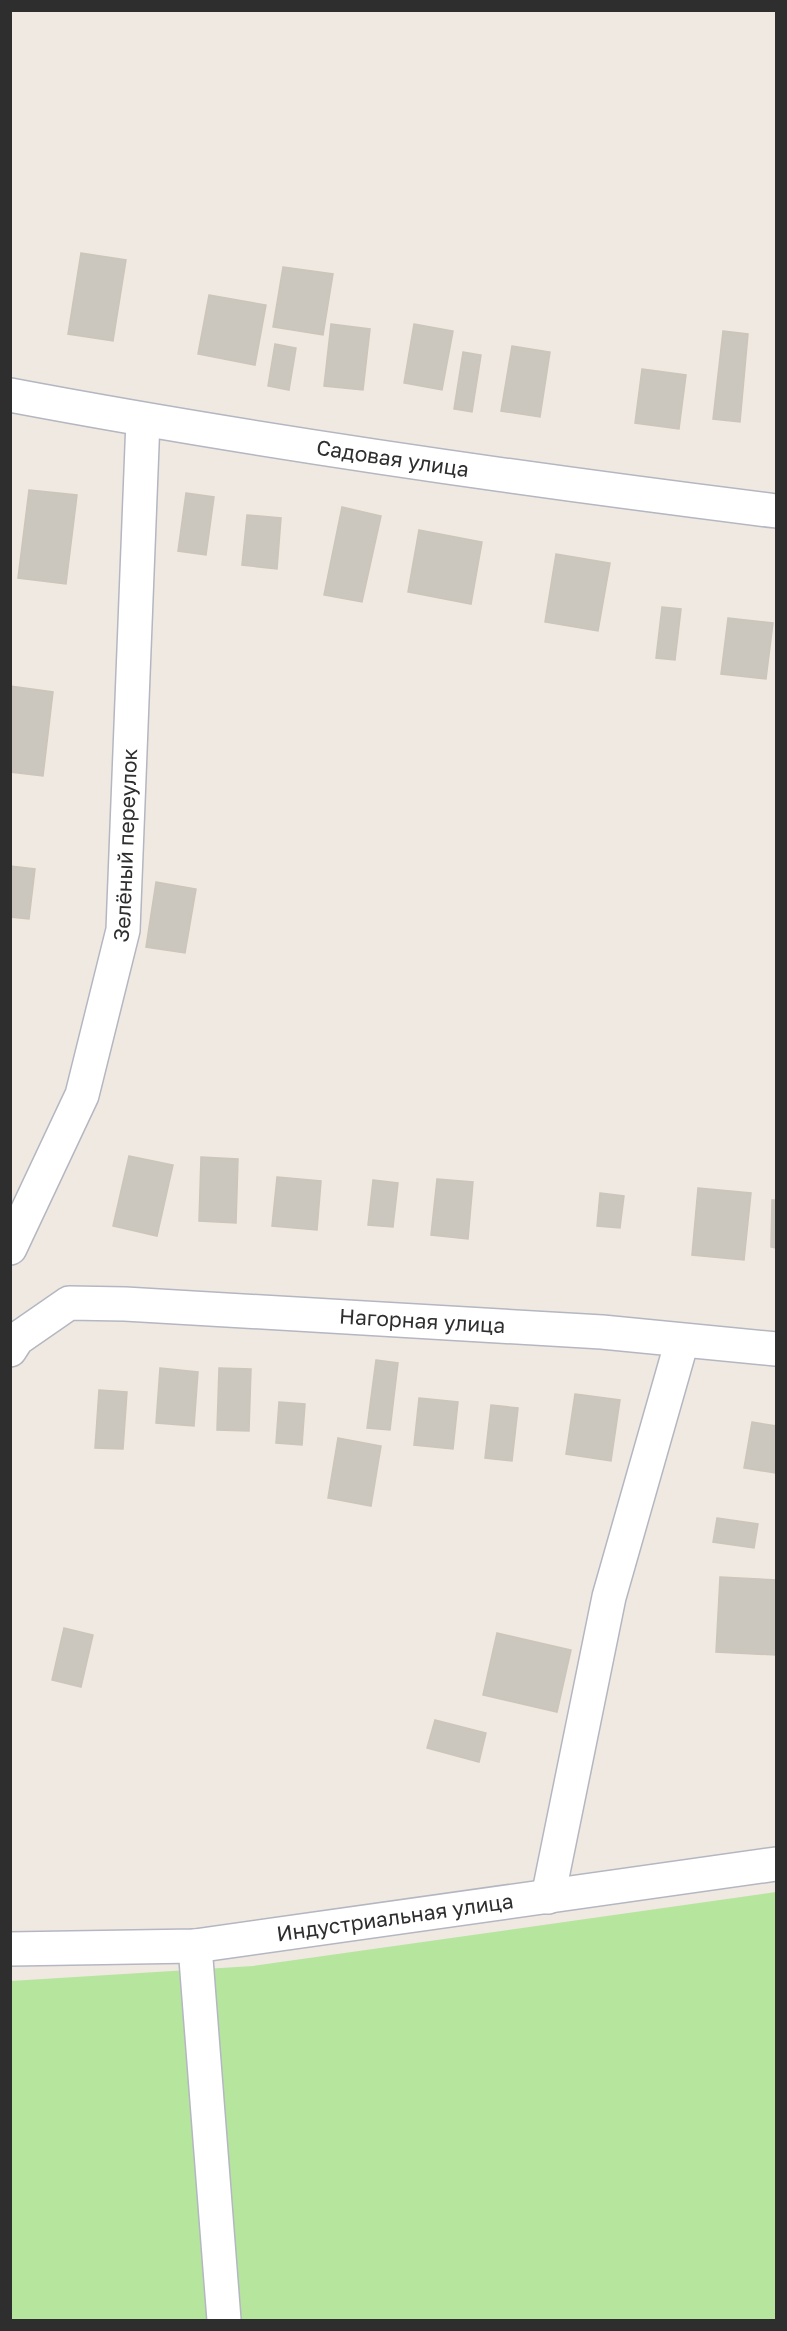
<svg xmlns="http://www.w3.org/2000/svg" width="787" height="2331" font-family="'Golos Text',sans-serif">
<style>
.green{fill:#b6e59e}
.building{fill:#cbc7bf;stroke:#cbc5ba;stroke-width:1.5}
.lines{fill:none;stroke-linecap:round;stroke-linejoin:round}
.minor-casing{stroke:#b4b7c1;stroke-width:36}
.minor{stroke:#fff;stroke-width:33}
.labels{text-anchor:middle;stroke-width:4.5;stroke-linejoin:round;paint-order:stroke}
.street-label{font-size:21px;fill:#2e2e2e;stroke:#fff}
</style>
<rect width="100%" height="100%" fill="#efe9e1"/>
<path class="green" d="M 776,1892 L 776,2320 L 11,2320 L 11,1981 L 253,1966 Z"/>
<g class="building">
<path d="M 81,253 L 126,260 L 113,341 L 68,334 Z"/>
<path d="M 283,267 L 333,274 L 323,335 L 273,327 Z"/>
<path d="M 209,295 L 266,305 L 255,365 L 198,354 Z"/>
<path d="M 331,324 L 370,329 L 363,390 L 324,386 Z"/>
<path d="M 414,324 L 453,331 L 442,390 L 404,383 Z"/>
<path d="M 723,331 L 748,334 L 740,422 L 713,419 Z"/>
<path d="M 275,344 L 296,348 L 289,390 L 268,386 Z"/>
<path d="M 512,346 L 550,352 L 540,417 L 501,411 Z"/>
<path d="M 463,352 L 481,355 L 472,412 L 454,409 Z"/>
<path d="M 642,369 L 686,375 L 679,429 L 635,423 Z"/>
<path d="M 29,490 L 77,495 L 66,584 L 18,578 Z"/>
<path d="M 186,493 L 214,497 L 206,555 L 178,551 Z"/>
<path d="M 342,507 L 381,516 L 362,602 L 324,595 Z"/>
<path d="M 247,515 L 281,518 L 277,569 L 242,565 Z"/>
<path d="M 419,530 L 482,542 L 471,604 L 408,592 Z"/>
<path d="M 556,554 L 610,563 L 598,631 L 545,622 Z"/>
<path d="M 662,607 L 681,609 L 675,660 L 656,658 Z"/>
<path d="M 728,618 L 773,623 L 766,679 L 721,674 Z"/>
<path d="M 10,686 L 53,692 L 43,776 L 10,772 Z"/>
<path d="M 10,866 L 35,869 L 29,919 L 10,917 Z"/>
<path d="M 156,882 L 196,889 L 185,953 L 146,947 Z"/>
<path d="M 129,1156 L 173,1165 L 157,1236 L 113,1226 Z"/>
<path d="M 201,1157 L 238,1159 L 236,1223 L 199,1221 Z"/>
<path d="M 277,1177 L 321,1181 L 317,1230 L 272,1226 Z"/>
<path d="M 437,1179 L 473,1182 L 468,1239 L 431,1235 Z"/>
<path d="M 373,1180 L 398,1183 L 393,1227 L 368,1225 Z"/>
<path d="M 698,1188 L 751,1193 L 744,1260 L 692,1255 Z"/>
<path d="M 600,1193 L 624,1196 L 620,1228 L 597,1226 Z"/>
<path d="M 772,1200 L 776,1200 L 776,1248 L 771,1247 Z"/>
<path d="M 376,1360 L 398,1363 L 390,1430 L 367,1428 Z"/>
<path d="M 160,1368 L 198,1372 L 194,1426 L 156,1423 Z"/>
<path d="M 219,1368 L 251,1369 L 249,1431 L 217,1430 Z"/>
<path d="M 99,1390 L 127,1392 L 123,1449 L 95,1448 Z"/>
<path d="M 575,1394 L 620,1400 L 611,1461 L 566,1454 Z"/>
<path d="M 419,1398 L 458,1402 L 453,1449 L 414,1445 Z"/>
<path d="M 279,1402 L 305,1404 L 302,1445 L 276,1443 Z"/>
<path d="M 491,1405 L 518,1408 L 512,1461 L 485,1458 Z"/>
<path d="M 752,1422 L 776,1426 L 776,1473 L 744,1468 Z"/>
<path d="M 338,1438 L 381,1446 L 371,1506 L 328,1498 Z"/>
<path d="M 717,1518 L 758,1524 L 754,1548 L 713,1542 Z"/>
<path d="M 720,1577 L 776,1580 L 776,1655 L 716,1652 Z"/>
<path d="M 64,1628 L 93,1635 L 81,1687 L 52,1680 Z"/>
<path d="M 497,1633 L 571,1650 L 557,1712 L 483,1695 Z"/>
<path d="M 435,1720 L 486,1733 L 479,1762 L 427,1748 Z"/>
</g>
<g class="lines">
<g class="minor-casing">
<g id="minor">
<path id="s1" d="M 10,395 C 264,443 520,479 776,511"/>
<path id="s2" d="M 10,1248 L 82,1095 L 123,930 L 143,420"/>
<path id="s3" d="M 10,1350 L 17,1339 L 69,1303 L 125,1304 L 602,1332 L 776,1349"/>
<path d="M 548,1897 L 609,1597 L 682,1341"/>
<path d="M 195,1946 L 224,2320"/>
<path id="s4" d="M 10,1949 L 195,1946 L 776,1864"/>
</g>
</g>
<use href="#minor" class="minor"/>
</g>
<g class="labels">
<g class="street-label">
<text dy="7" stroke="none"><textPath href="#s1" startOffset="388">Садовая улица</textPath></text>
<text dy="7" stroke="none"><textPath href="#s2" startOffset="424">Зелёный переулок</textPath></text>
<text dy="7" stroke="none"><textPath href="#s3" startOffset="430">Нагорная улица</textPath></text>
<text dy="7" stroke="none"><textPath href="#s4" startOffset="387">Индустриальная улица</textPath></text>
</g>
</g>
<rect width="787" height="2331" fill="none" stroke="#2e2e2e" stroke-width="24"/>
</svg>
